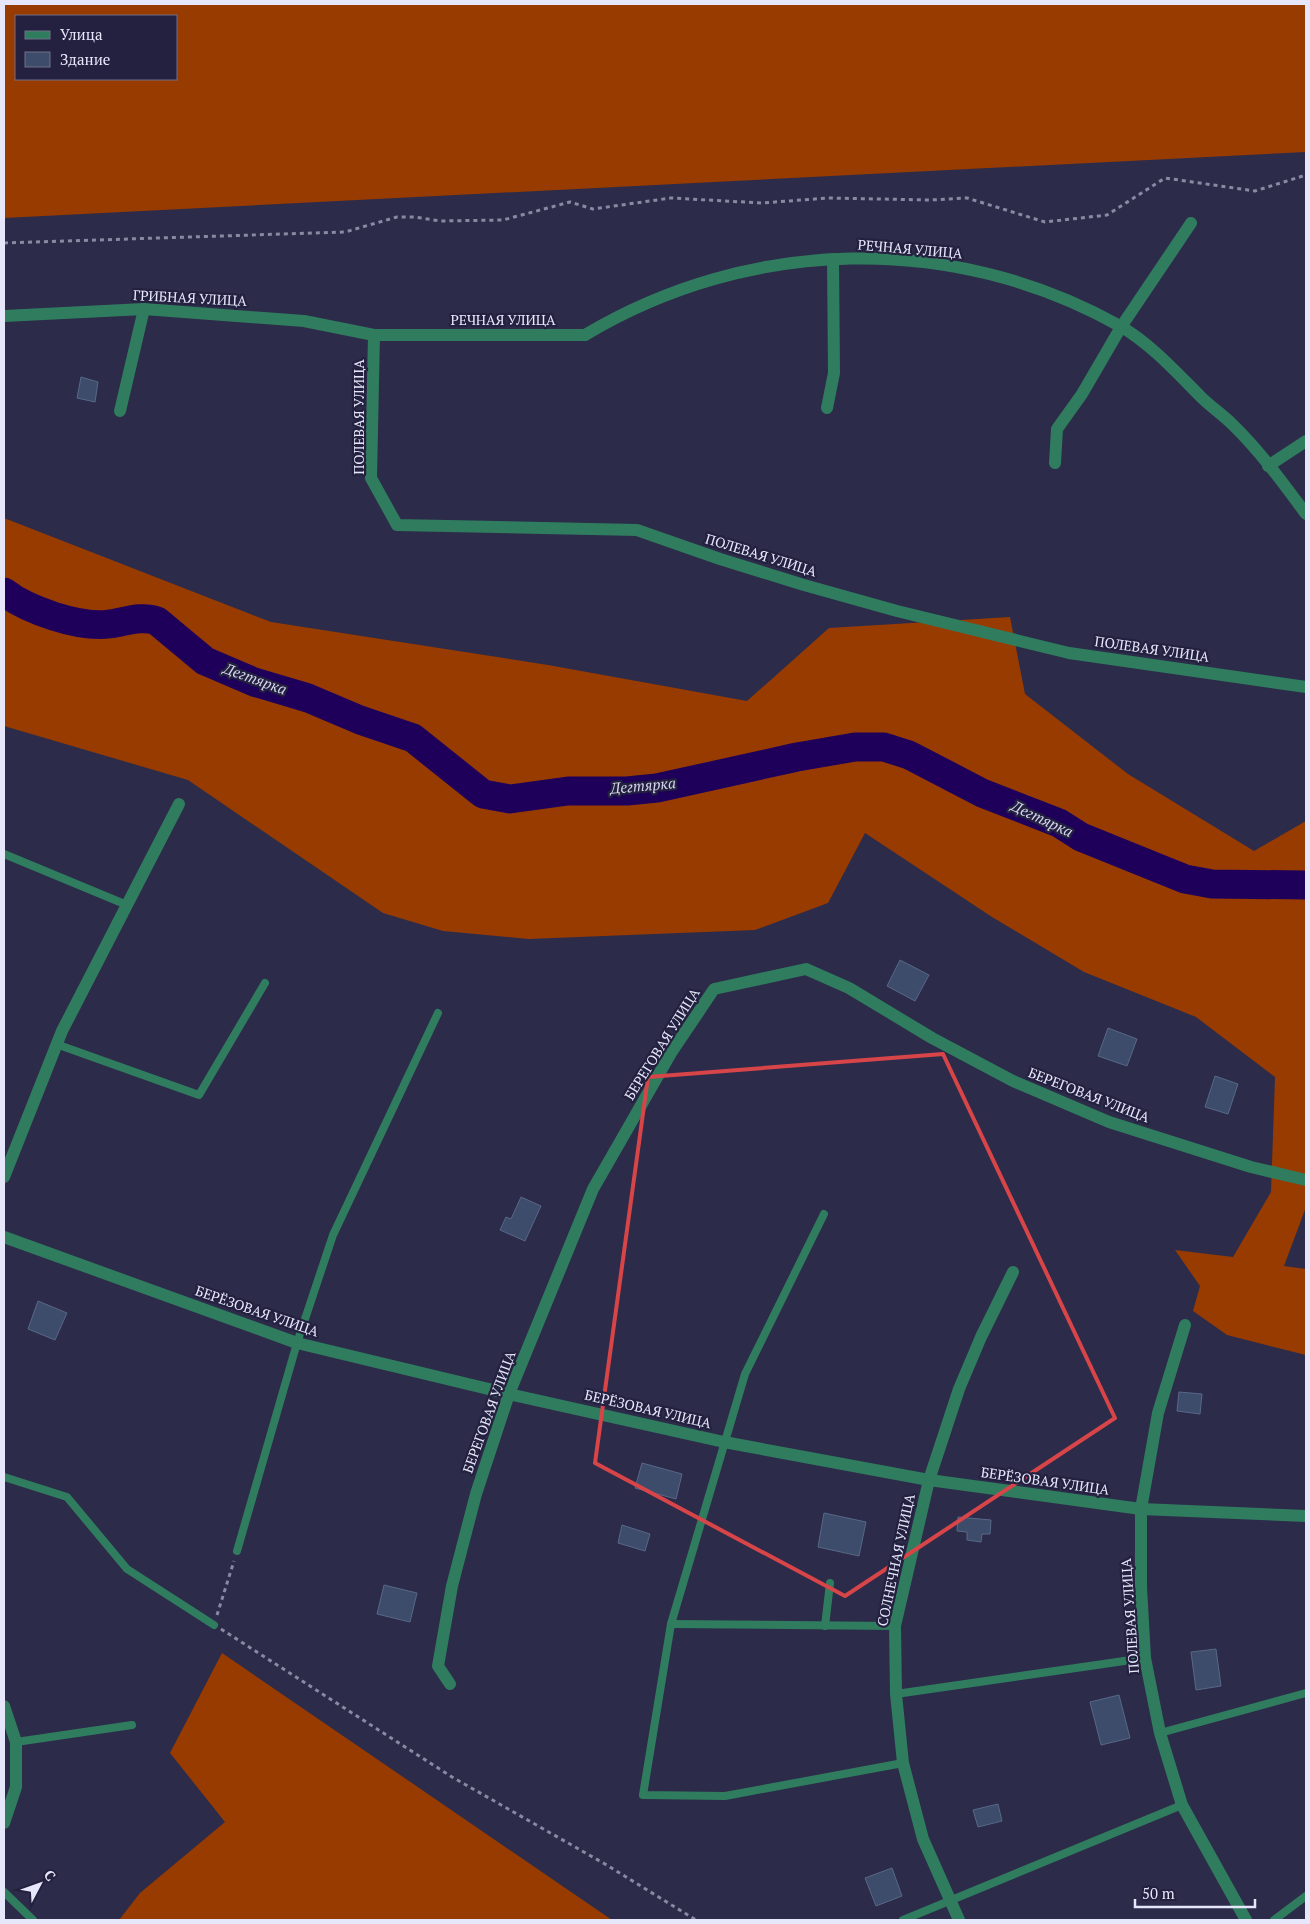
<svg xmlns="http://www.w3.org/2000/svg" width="1310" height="1924" font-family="'PT Serif',serif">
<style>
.forest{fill:#983b00;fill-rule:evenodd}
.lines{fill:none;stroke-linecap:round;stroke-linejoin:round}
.river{stroke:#1e005b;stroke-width:29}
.building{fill:#3d4c6a;stroke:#586888}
.path{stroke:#8989a2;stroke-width:3;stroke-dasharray:4 4;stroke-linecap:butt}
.lane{stroke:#307c5e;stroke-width:8}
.street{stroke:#307c5e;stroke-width:12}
.marked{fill:none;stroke:#d84548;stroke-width:4;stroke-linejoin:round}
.labels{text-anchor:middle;stroke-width:4.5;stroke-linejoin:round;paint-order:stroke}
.street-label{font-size:14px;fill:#e6e7fb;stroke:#23213f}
.water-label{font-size:15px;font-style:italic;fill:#d5d6ee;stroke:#23213f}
</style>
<rect width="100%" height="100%" fill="#2c2b4a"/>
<g class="forest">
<path d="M 4,4 L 1306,4 L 1306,152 L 4,218 ZM 16,16 L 176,16 L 176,79 L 16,79 Z"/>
<path d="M 4,518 L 271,622 L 548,665 L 747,701 L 829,628 L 1010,617 L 1025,694 L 1128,774 L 1254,851 L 1306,821 L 1306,1207 L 1284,1266 L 1306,1269 L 1306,1355 L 1227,1335 L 1193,1311 L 1200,1286 L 1175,1250 L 1233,1257 L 1271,1192 L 1275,1077 L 1196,1017 L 1084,972 L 992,917 L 865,833 L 828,903 L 755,930 L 529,939 L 443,931 L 383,913 L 188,780 L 4,726 Z"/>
<path d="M 222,1653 L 612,1920 L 119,1920 L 140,1893 L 225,1822 L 170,1753 Z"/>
</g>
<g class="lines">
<path class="river" d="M 4,592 C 27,610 79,628 109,624 C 125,622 141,615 157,621 L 205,661 L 254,682 L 308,698 L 360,720 L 413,738 L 483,794 L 510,799 L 568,791 L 627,791 L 657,788 L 797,757 L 855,747 L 884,747 L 909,755 L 982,793 L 1059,823 L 1081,837 L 1185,879 L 1212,884 L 1306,885"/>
</g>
<g class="building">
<path d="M 81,377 L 98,382 L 95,402 L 77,398 Z"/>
<path d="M 900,960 L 929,975 L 915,1001 L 887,986 Z"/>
<path d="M 1108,1028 L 1137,1039 L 1127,1066 L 1098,1056 Z"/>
<path d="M 1215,1076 L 1238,1084 L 1228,1114 L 1205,1107 Z"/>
<path d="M 521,1197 L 541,1206 L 525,1241 L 500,1230 L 506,1217 L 511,1219 Z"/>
<path d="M 38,1301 L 67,1313 L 55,1340 L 28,1329 Z"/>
<path d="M 1179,1392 L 1202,1394 L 1200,1414 L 1177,1411 Z"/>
<path d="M 642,1463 L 682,1474 L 676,1499 L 635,1488 Z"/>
<path d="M 824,1513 L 866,1522 L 859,1556 L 818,1547 Z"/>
<path d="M 958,1517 L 991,1520 L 990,1534 L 982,1534 L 981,1542 L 967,1540 L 967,1532 L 957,1531 Z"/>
<path d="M 622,1525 L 650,1534 L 645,1551 L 618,1543 Z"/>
<path d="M 384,1585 L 417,1593 L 410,1622 L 377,1614 Z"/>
<path d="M 1216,1649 L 1221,1686 L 1196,1690 L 1191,1652 Z"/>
<path d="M 1119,1695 L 1130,1738 L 1101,1745 L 1090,1702 Z"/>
<path d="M 998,1804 L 1002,1821 L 978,1827 L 973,1810 Z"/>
<path d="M 892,1868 L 902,1896 L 876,1906 L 865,1878 Z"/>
</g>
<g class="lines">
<g class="path">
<path d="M 4,243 L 345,232 L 397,217 L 415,217 L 440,221 L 503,220 L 570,202 L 593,209 L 671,198 L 762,203 L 828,198 L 930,200 L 967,198 L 1045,222 L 1107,215 L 1165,178 L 1255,191 L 1306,175"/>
<path d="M 217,1615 L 234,1561"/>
<path d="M 221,1629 L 452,1777 L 605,1864 L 696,1920"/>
</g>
<g class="lane">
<path d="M 4,854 L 127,905"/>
<path d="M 56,1044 L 199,1095 L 265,983"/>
<path d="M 824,1214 L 745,1374 L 671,1624 L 643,1795 L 725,1796 L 903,1763"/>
<path d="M 4,1477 L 67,1497 L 127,1569 L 214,1625"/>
<path d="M 237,1551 L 297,1343 L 333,1235 L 438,1013"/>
<path d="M 671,1624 L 895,1626"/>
<path d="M 825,1626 L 830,1583"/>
<path d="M 896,1694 L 1145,1658"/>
<path d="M 1160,1733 L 1306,1693"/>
<path d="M 16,1742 L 132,1725"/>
<path d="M 4,1892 L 33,1920"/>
<path d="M 903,1920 L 1182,1805"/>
<path d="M 1274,1920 L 1306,1896"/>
</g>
<g class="street">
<path d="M 4,316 L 144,309 L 304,321 L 374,335 L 585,335 C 749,237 953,232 1120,326 C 1151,344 1176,372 1201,397 C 1211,407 1222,414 1232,424 C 1260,451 1283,483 1306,514"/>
<path d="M 374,335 L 371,478 L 397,525 L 637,530 L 720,559 L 804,585 L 897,611 L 1069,653 L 1306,687"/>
<path d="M 827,408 L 834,373 L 833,259"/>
<path d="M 120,411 L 144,309"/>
<path d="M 1055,463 L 1057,429 L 1082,394 L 1121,327 L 1191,223"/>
<path d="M 1268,466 L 1306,441"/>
<path d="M 4,1177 L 62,1031 L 179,804"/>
<path d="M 4,1237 L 297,1343 L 509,1394 L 724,1442 L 929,1480 L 1141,1509 L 1306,1516"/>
<path d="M 1185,1325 L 1158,1413 L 1141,1509 L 1141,1587 L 1145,1658 L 1160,1733 L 1182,1805 L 1246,1920"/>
<path d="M 450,1684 L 438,1666 L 452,1586 L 476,1494 L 509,1394 L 593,1189 L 671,1053 L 714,989 L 806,969 L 849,988 L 932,1038 L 1013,1081 L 1109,1122 L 1251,1167 L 1306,1180"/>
<path d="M 4,1706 L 16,1742 L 16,1787 L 4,1823"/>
<path d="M 959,1920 L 923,1839 L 903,1763 L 896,1694 L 895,1626 L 929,1480 L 959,1389 L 981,1337 L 1013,1272"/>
</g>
</g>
<path class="marked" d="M 943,1054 L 1115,1418 L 845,1596 L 595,1463 L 648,1077 Z"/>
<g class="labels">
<g class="street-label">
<text transform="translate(910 249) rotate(5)" y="5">РЕЧНАЯ УЛИЦА</text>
<text transform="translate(190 298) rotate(3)" y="5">ГРИБНАЯ УЛИЦА</text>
<text x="503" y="325">РЕЧНАЯ УЛИЦА</text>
<text transform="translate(359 417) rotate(-90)" y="5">ПОЛЕВАЯ УЛИЦА</text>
<text transform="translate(761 555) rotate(17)" y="5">ПОЛЕВАЯ УЛИЦА</text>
<text transform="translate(1152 649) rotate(8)" y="5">ПОЛЕВАЯ УЛИЦА</text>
<text transform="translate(662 1044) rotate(-58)" y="5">БЕРЕГОВАЯ УЛИЦА</text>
<text transform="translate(1089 1095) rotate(21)" y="5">БЕРЕГОВАЯ УЛИЦА</text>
<text transform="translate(257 1311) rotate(19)" y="5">БЕРЁЗОВАЯ УЛИЦА</text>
<text transform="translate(648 1409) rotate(13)" y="5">БЕРЁЗОВАЯ УЛИЦА</text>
<text transform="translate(489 1412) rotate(-70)" y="5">БЕРЕГОВАЯ УЛИЦА</text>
<text transform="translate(1045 1481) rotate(8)" y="5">БЕРЁЗОВАЯ УЛИЦА</text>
<text transform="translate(896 1560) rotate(-78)" y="5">СОЛНЕЧНАЯ УЛИЦА</text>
<text transform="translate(1130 1616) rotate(-94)" y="5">ПОЛЕВАЯ УЛИЦА</text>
</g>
<g class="water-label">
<text transform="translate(255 679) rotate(20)" y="5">Дегтярка</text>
<text transform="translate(643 786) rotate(-5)" y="5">Дегтярка</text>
<text transform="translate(1042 819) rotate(25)" y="5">Дегтярка</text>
</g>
</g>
<rect width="1310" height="1924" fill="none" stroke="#e6e7fb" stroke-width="10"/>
<rect x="15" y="15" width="162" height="65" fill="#23213f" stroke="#71708a"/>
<rect x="25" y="31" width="25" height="8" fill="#307c5e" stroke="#71708a"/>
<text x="60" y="40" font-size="15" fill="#e6e7fb">Улица</text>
<rect x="25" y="52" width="25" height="15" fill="#3d4c6a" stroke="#71708a"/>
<text x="60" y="65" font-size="15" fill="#e6e7fb">Здание</text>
<g transform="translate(40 1884) rotate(49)" stroke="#23213f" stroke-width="4" paint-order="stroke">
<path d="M0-4L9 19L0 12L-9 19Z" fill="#e6e7fb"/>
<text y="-8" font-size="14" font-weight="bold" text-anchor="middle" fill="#e6e7fb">С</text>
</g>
<path d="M1135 1899v8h120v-8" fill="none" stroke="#e6e7fb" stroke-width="2.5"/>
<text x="1142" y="1899" font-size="15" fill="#e6e7fb" stroke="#23213f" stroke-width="4" paint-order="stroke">50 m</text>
</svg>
